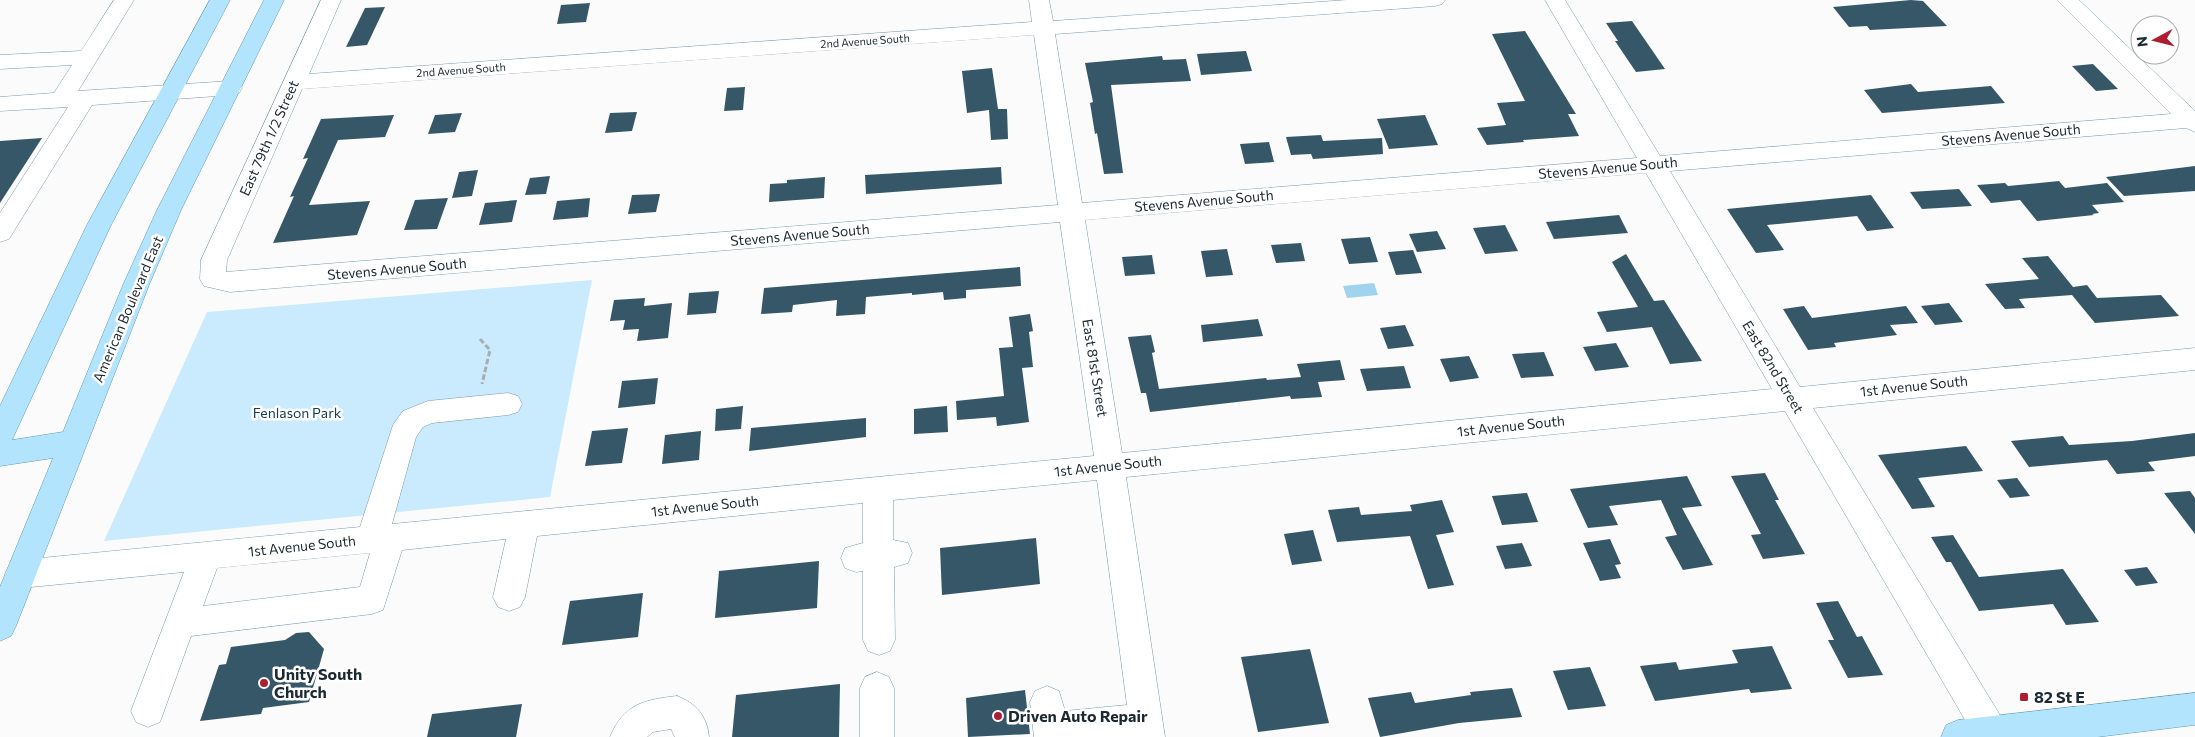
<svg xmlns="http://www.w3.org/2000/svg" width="2195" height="737" font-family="Commissioner,sans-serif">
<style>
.green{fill:#c9ebfd}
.water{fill:#a0d3ed}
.building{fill:#365767}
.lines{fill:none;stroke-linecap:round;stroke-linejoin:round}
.minor-casing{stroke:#779aab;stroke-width:1}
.major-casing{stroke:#5c98b4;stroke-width:1}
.path{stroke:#a8adb0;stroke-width:3;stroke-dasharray:5.5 2.5;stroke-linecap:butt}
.minor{fill:#fff;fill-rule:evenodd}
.major{fill:#b2e5fd;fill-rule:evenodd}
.poi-dot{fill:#b01d32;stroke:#fff;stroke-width:2}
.labels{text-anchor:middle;stroke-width:5;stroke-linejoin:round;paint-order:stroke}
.far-street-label{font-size:11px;fill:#1b2930;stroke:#fff}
.street-label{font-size:14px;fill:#1b2930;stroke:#fff}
.park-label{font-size:14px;fill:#164052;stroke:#fff}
.near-poi-label{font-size:16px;font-weight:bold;fill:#1b2930;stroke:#fff;text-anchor:start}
</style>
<rect width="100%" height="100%" fill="#fbfbfb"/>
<path class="green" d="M 592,280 L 550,497 L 104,541 L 207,312 Z"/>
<path class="water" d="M 1374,283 L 1378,295 L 1347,298 L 1343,286 Z"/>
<g class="building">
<path d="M 1911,0 L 1923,1 L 1947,26 L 1870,30 L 1867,26 L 1849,27 L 1833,7 Z"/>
<path d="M 590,3 L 586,22 L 557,24 L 561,5 Z"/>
<path d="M 385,7 L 367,45 L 346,47 L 365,8 Z"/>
<path d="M 1632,21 L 1665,69 L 1636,72 L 1615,41 L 1618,41 L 1606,23 Z"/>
<path d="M 1525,31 L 1576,114 L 1568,114 L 1579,136 L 1523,140 L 1524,142 L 1487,145 L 1477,128 L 1506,125 L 1497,103 L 1525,101 L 1492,34 Z"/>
<path d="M 1246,51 L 1252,71 L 1201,75 L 1197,54 Z"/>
<path d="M 1162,56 L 1163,60 L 1186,59 L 1191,81 L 1111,85 L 1123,173 L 1104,174 L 1097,133 L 1095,134 L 1090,103 L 1093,102 L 1085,63 Z"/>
<path d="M 2093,64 L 2118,89 L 2096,91 L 2072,66 Z"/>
<path d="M 992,68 L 998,109 L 1007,109 L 1008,139 L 991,140 L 989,110 L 967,113 L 962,71 Z"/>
<path d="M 1911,84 L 1918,92 L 1991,86 L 2005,103 L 1882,113 L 1864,90 Z"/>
<path d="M 745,87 L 743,110 L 724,111 L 727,88 Z"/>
<path d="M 637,112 L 632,131 L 605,133 L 610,113 Z"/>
<path d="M 462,113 L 455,132 L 428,134 L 435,115 Z"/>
<path d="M 394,115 L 385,137 L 338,140 L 309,205 L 370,201 L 357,235 L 273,243 L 294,196 L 290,197 L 308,158 L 303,159 L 321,119 Z"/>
<path d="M 1425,115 L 1438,145 L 1389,149 L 1377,119 Z"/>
<path d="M 1321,135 L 1323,141 L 1382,138 L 1383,154 L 1313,159 L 1311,154 L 1291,155 L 1286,137 Z"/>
<path d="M 42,138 L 0,203 L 0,141 Z"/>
<path d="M 1269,142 L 1274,162 L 1245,164 L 1240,144 Z"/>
<path d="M 2195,166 L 2195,191 L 2124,196 L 2106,177 Z"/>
<path d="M 1001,167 L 1002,184 L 866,194 L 865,175 Z"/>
<path d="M 478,170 L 472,196 L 452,198 L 459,172 Z"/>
<path d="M 550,176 L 546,194 L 525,195 L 530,178 Z"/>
<path d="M 825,177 L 824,198 L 769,202 L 770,184 L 787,183 L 787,180 Z"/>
<path d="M 2059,181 L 2065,188 L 2107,183 L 2124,202 L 2092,205 L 2099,213 L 2092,214 L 2094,215 L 2037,221 L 2020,200 L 1991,203 L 1977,185 L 2005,183 L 2008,186 Z"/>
<path d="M 1959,189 L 1972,206 L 1922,209 L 1910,192 Z"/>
<path d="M 660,194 L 656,212 L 628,214 L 632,195 Z"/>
<path d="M 1871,195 L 1894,228 L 1867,231 L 1857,216 L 1767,225 L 1784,250 L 1756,253 L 1727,209 Z"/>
<path d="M 448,198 L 437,229 L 404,230 L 415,200 Z"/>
<path d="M 590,198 L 588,217 L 553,220 L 557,201 Z"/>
<path d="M 517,200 L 512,222 L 479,225 L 485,203 Z"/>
<path d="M 1619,215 L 1628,233 L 1554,239 L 1546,222 Z"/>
<path d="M 1505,225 L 1518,251 L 1485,254 L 1473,228 Z"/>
<path d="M 1437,231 L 1446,249 L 1417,252 L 1409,234 Z"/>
<path d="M 1370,237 L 1378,262 L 1349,264 L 1341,239 Z"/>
<path d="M 1301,243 L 1305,261 L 1276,263 L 1271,245 Z"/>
<path d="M 1227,249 L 1233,275 L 1206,277 L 1201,251 Z"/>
<path d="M 1413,250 L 1422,273 L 1396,275 L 1388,252 Z"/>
<path d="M 1626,254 L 1654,301 L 1664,300 L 1702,361 L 1670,364 L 1652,327 L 1607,332 L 1597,312 L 1638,307 L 1612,262 Z"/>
<path d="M 1152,255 L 1155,274 L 1125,276 L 1122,257 Z"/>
<path d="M 2048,256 L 2073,287 L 2087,285 L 2097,298 L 2161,295 L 2179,316 L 2095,323 L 2072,295 L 2019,299 L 2025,308 L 2005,309 L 1985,284 L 2039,279 L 2022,258 Z"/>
<path d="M 1020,267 L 1021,286 L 966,290 L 966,298 L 944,300 L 943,292 L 912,295 L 912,293 L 866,297 L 865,314 L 836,316 L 837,300 L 793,305 L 792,312 L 761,314 L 764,288 Z"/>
<path d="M 719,291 L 716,313 L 687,315 L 689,293 Z"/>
<path d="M 645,298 L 644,306 L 672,303 L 668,338 L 637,341 L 639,329 L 623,330 L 625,320 L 610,321 L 614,300 Z"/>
<path d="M 1949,303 L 1963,322 L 1935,325 L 1921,306 Z"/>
<path d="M 1804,306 L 1812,318 L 1906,306 L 1918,323 L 1890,325 L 1897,335 L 1834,343 L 1836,347 L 1808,350 L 1783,309 Z"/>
<path d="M 1030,314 L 1033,331 L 1029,332 L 1033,367 L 1022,368 L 1029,422 L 997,426 L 996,417 L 957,420 L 956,401 L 1004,396 L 999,348 L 1013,347 L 1009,317 Z"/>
<path d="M 1258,319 L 1263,336 L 1203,342 L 1201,325 Z"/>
<path d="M 1405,325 L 1414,346 L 1388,349 L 1380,328 Z"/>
<path d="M 1151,335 L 1155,352 L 1152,353 L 1159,389 L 1266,378 L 1267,380 L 1301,377 L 1297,364 L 1340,360 L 1345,380 L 1318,382 L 1322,397 L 1291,399 L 1290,396 L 1150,412 L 1146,393 L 1141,393 L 1128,337 Z"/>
<path d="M 1616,343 L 1629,367 L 1595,371 L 1583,347 Z"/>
<path d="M 1544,352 L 1554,376 L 1521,378 L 1512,354 Z"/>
<path d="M 1469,356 L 1479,378 L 1450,382 L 1440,359 Z"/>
<path d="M 1404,366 L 1411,388 L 1367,391 L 1360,369 Z"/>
<path d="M 658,378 L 655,404 L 618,408 L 622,381 Z"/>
<path d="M 743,406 L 741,429 L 715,431 L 716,409 Z"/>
<path d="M 947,406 L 948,432 L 914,434 L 914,409 Z"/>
<path d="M 866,418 L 866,437 L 749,451 L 751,428 Z"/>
<path d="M 628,428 L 622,463 L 585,466 L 592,431 Z"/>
<path d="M 701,431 L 699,460 L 662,464 L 665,435 Z"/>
<path d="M 2195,433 L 2195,456 L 2148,462 L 2155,471 L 2117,474 L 2107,460 L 2029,467 L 2011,441 L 2063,436 L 2069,445 L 2132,441 Z"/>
<path d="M 1966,446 L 1983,471 L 1918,478 L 1935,507 L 1912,509 L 1878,455 Z"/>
<path d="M 1765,473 L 1779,500 L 1775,500 L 1805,554 L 1763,559 L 1751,535 L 1761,534 L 1731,476 Z"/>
<path d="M 1687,476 L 1702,506 L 1682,508 L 1713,565 L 1683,570 L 1665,537 L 1677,535 L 1661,500 L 1609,506 L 1618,525 L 1588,528 L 1570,489 Z"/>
<path d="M 2017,478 L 2030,496 L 2010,498 L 1997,480 Z"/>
<path d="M 2190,491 L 2195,498 L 2195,534 L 2164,493 Z"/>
<path d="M 1527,493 L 1538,522 L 1502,525 L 1492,496 Z"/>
<path d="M 1442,500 L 1454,532 L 1436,535 L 1454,585 L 1428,589 L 1410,536 L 1337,542 L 1328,510 L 1359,507 L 1361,515 L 1412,511 L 1410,505 Z"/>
<path d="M 1313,530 L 1322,561 L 1292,565 L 1284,534 Z"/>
<path d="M 1953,535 L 1979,577 L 2063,569 L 2099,622 L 2066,625 L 2053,604 L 1979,611 L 1951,562 L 1946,562 L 1931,537 Z"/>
<path d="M 1036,538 L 1040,584 L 942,595 L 940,548 Z"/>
<path d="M 1610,539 L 1621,564 L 1615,565 L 1621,578 L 1600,581 L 1583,543 Z"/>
<path d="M 1522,543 L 1532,566 L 1505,569 L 1496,546 Z"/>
<path d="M 819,561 L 817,608 L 715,618 L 719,571 Z"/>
<path d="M 2147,567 L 2158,583 L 2136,586 L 2124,570 Z"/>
<path d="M 643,593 L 638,637 L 562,645 L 570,601 Z"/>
<path d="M 1838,601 L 1857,637 L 1862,636 L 1883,675 L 1848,678 L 1828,640 L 1834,640 L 1816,603 Z"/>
<path d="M 309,632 L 324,649 L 309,702 L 263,708 L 261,714 L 200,721 L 219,665 L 226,664 L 231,647 L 285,640 L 296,633 Z"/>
<path d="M 1772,646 L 1792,689 L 1751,693 L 1749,689 L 1655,701 L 1640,666 L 1676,662 L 1679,670 L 1738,663 L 1732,650 Z"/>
<path d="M 1310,649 L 1329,723 L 1258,732 L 1241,657 Z"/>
<path d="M 1590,667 L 1606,706 L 1568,710 L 1553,671 Z"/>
<path d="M 840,684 L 839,737 L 732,737 L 736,695 Z"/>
<path d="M 1512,688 L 1522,717 L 1459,723 L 1380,737 L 1368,698 L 1411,692 L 1415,703 L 1471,695 L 1470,692 Z"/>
<path d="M 1025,690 L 1030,734 L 968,737 L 966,698 Z"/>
<path d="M 522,704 L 516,737 L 427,737 L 432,714 Z"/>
</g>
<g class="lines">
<g class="minor-casing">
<g id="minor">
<path d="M 114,0 L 134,0 L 78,91 L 231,81 L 239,83 L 242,88 L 239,93 L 231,95 L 92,105 L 9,239 L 0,242 L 0,213 L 68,107 L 0,111 L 0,97 L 54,93 L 72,65 L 0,69 L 0,55 L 81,51 Z"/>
<path d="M 321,0 L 341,0 L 309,74 L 1032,22 L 1029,0 L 1049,0 L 1053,21 L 1347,0 L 1445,0 L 1442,4 L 1435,6 L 1055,34 L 1082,203 L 1637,158 L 1545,0 L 1565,0 L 1660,156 L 2171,114 L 2057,0 L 2079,0 L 2195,111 L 2195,132 L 2186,128 L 1670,171 L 1800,387 L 2195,348 L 2195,370 L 1813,408 L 2006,725 L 2011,737 L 1975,737 L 1785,411 L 1126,477 L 1165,737 L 1034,737 L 1030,702 L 1035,691 L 1047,686 L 1059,691 L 1065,711 L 1127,705 L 1097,480 L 893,500 L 893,540 L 908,543 L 912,553 L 908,563 L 894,567 L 895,640 L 890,651 L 879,655 L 868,651 L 863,640 L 863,571 L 856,572 L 845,568 L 841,558 L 845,548 L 863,543 L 863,503 L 537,536 L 525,597 L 520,607 L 509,611 L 498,607 L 493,597 L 506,539 L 402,550 L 383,610 L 372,614 L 191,636 L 160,722 L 148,727 L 136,722 L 131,711 L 184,572 L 21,588 L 10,584 L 5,574 L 10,564 L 21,560 L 360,527 L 393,425 L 403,411 L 428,401 L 508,393 L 518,396 L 522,404 L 518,412 L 508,415 L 432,423 L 423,427 L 416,437 L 392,524 L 1094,456 L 1060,222 L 230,292 L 204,286 L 200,279 L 201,260 ZM 1034,35 L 1058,205 L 226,272 L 227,260 L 302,89 ZM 1646,173 L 1772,389 L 1122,453 L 1085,220 ZM 370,553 L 360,587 L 203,606 L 217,568 Z"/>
<path d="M 877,672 L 889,677 L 894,688 L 894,737 L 860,737 L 860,688 L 865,677 Z"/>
<path d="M 677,696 C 696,703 707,716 709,737 L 675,737 L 671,729 L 653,732 L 647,737 L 610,737 C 624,704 643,700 677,696 Z"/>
</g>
</g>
<g class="major-casing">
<g id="major">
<path d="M 210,0 L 230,0 L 111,225 L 12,440 L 63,432 L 123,285 L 157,210 L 264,0 L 284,0 L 181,210 L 149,285 L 16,626 L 11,636 L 0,641 L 0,587 L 53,458 L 0,466 L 0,406 L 87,225 Z"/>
<path d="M 2195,693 L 2195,725 L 2097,737 L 1941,737 L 1946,725 L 1958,720 Z"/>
</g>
</g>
<path class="path" d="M 480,339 L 490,350 L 482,384"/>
<use href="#minor" class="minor"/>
<use href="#major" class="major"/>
</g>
<g class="poi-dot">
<circle cx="264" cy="683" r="5"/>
<rect x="2019" y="692" width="10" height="10" rx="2.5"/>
<circle cx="998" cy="716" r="5"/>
</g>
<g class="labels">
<g class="far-street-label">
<text transform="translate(865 41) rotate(-4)" y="4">2nd Avenue South</text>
<text transform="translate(461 70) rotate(-4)" y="4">2nd Avenue South</text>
</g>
<g class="street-label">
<text transform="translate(2011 135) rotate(-5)" y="5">Stevens Avenue South</text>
<text transform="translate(269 138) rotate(-66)" y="5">East 79th 1/2 Street</text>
<text transform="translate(1608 168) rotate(-5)" y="5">Stevens Avenue South</text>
<text transform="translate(1204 201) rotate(-5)" y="5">Stevens Avenue South</text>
<text transform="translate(800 235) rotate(-5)" y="5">Stevens Avenue South</text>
<text transform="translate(397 269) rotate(-5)" y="5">Stevens Avenue South</text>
<text transform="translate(128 309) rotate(-67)" y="5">American Boulevard East</text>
<text transform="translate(1773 367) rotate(59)" y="5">East 82nd Street</text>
<text transform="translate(1095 368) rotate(81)" y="5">East 81st Street</text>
<text transform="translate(1914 386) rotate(-6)" y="5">1st Avenue South</text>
<text transform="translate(1511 426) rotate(-6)" y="5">1st Avenue South</text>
<text transform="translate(1108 466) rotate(-6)" y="5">1st Avenue South</text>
<text transform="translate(705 506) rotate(-6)" y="5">1st Avenue South</text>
<text transform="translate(302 546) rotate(-6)" y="5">1st Avenue South</text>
</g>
<g class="park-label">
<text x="297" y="418">Fenlason Park</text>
</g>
<g class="near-poi-label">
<text x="274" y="680">Unity South<tspan x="274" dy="18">Church</tspan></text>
<text x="2034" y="703">82 St E</text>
<text x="1008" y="722">Driven Auto Repair</text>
</g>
</g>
<g transform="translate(2155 40) rotate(263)"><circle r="24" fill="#ffffff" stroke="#a4a9ac"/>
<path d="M0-4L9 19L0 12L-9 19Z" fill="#b01d32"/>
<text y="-8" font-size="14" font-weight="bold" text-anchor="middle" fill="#1b2930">N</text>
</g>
</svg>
